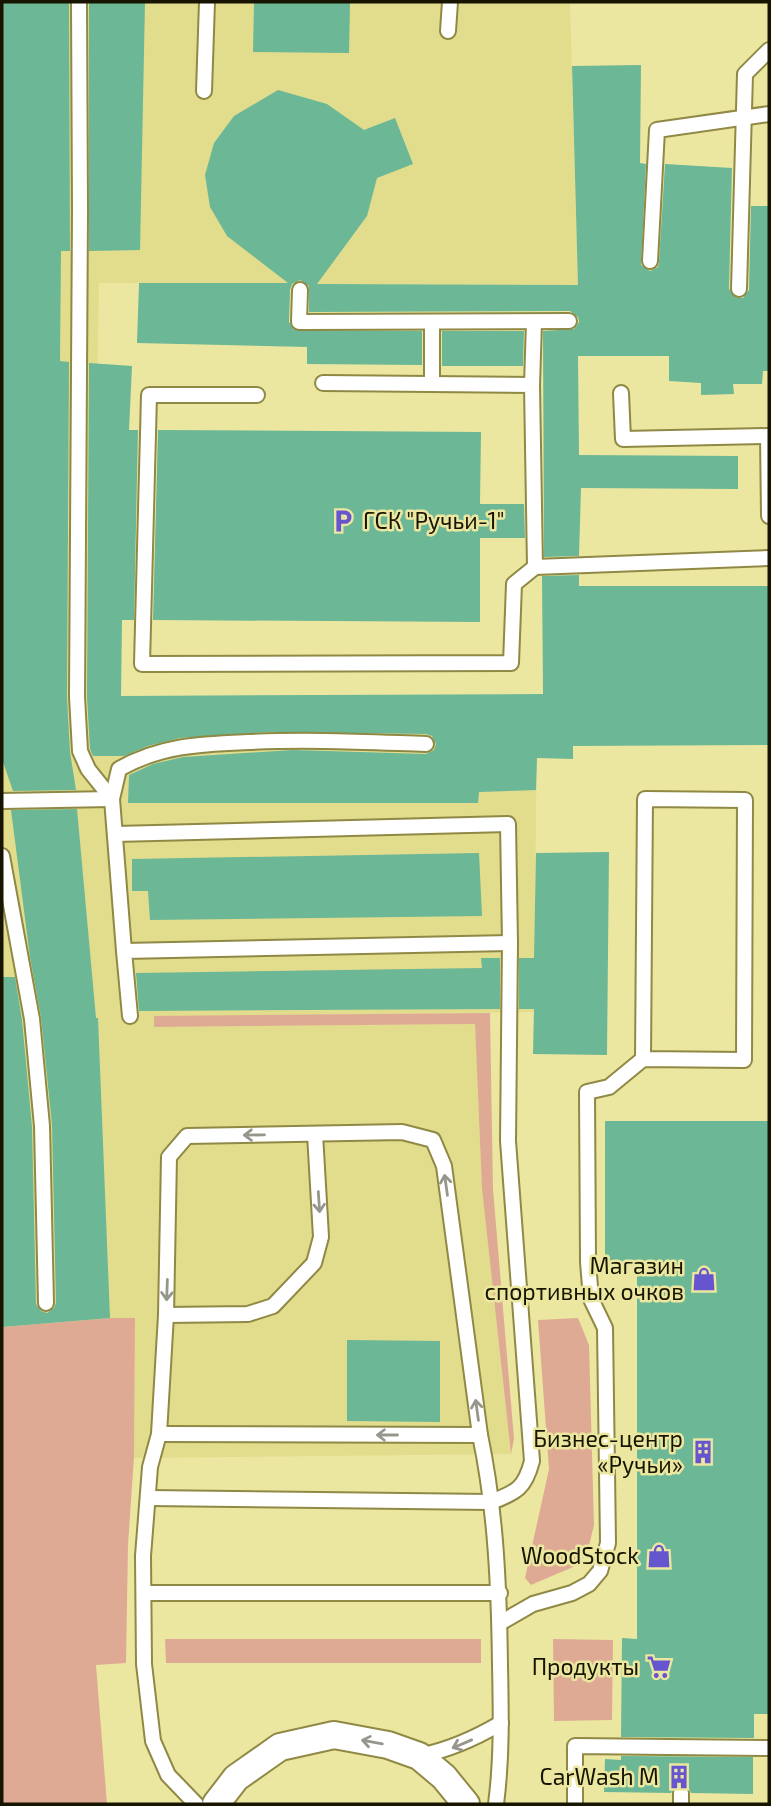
<svg xmlns="http://www.w3.org/2000/svg" width="771" height="1806" font-family="'Exo 2',sans-serif">
<style>
.built{fill:#e2dc8d}
.green{fill:#dfaa93}
.building{fill:#6bb796}
.lines{fill:none;stroke-linecap:round;stroke-linejoin:round}
.service-casing{stroke:#8f8945;stroke-width:18}
.minor-casing{stroke:#8f8945;stroke-width:30}
.service{stroke:#fff;stroke-width:14}
.minor{stroke:#fff;stroke-width:26}
.oneway{stroke:#97968c}
.labels{text-anchor:middle;stroke-width:5;stroke-linejoin:round;paint-order:stroke}
.poi-label{font-size:23px;fill:#171500;stroke:#ece7a0;text-anchor:end}
</style>
<rect width="100%" height="100%" fill="#ece7a0"/>
<path class="built" d="M 2,2 L 570,2 L 578,285 L 99,283 L 92,734 L 537,727 L 534,1012 L 154,1017 L 155,1027 L 475,1024 L 482,1189 L 511,1454 L 134,1458 L 135,1318 L 110,1318 L 2,1327 Z"/>
<g class="green">
<path d="M 490,1013 L 493,1189 L 514,1439 L 511,1454 L 482,1189 L 475,1024 L 154,1027 L 154,1016 Z"/>
<path d="M 110,1318 L 135,1318 L 134,1457 L 128,1545 L 126,1663 L 96,1665 L 107,1804 L 2,1804 L 2,1327 Z"/>
<path d="M 578,1318 L 589,1345 L 594,1525 L 587,1554 L 573,1567 L 531,1585 L 525,1578 L 549,1469 L 538,1320 Z"/>
<path d="M 165,1639 L 481,1639 L 481,1663 L 166,1663 Z"/>
<path d="M 553,1639 L 613,1640 L 612,1720 L 554,1721 Z"/>
</g>
<g class="building">
<path d="M 2,2 L 69,2 L 70,251 L 61,251 L 60,361 L 69,362 L 67,697 L 70,752 L 76,790 L 13,791 L 2,759 Z"/>
<path d="M 89,2 L 145,2 L 140,250 L 89,251 Z"/>
<path d="M 254,2 L 350,2 L 349,53 L 253,52 Z"/>
<path d="M 641,65 L 640,163 L 646,164 L 641,265 L 650,271 L 658,267 L 659,262 L 665,164 L 732,168 L 729,289 L 735,297 L 743,298 L 749,290 L 751,206 L 769,206 L 769,371 L 763,371 L 762,384 L 733,384 L 734,394 L 701,395 L 701,383 L 669,381 L 669,356 L 578,356 L 579,455 L 738,456 L 738,489 L 581,488 L 579,556 L 544,557 L 543,331 L 574,329 L 579,322 L 578,317 L 570,311 L 309,312 L 309,286 L 300,280 L 292,284 L 290,290 L 289,322 L 294,330 L 422,331 L 422,365 L 307,364 L 307,347 L 137,343 L 139,283 L 288,283 L 227,236 L 210,207 L 205,175 L 214,143 L 234,116 L 278,90 L 327,104 L 364,130 L 395,118 L 413,164 L 377,178 L 367,216 L 317,284 L 578,285 L 572,66 Z"/>
<path d="M 442,331 L 524,331 L 523,366 L 442,366 Z"/>
<path d="M 89,363 L 132,366 L 129,430 L 138,430 L 134,620 L 122,620 L 121,696 L 543,694 L 542,576 L 579,575 L 579,586 L 769,586 L 769,745 L 573,746 L 573,759 L 537,758 L 536,790 L 479,792 L 478,803 L 128,803 L 129,775 L 153,764 L 183,757 L 293,750 L 426,754 L 434,750 L 436,744 L 432,736 L 426,734 L 270,732 L 180,738 L 148,746 L 124,756 L 93,756 L 90,749 L 87,697 Z"/>
<path d="M 158,430 L 481,432 L 480,504 L 524,504 L 525,538 L 480,538 L 480,622 L 153,620 Z"/>
<path d="M 77,809 L 96,1018 L 98,1018 L 110,1318 L 2,1327 L 2,977 L 15,977 L 22,1020 L 32,1127 L 36,1304 L 41,1311 L 47,1313 L 54,1308 L 56,1303 L 52,1125 L 41,1017 L 30,957 L 11,810 Z"/>
<path d="M 609,852 L 607,1055 L 533,1054 L 534,1009 L 519,1009 L 519,958 L 534,958 L 536,853 Z"/>
<path d="M 479,853 L 482,916 L 150,920 L 148,891 L 132,891 L 132,859 Z"/>
<path d="M 481,958 L 500,958 L 500,1009 L 139,1011 L 136,973 L 482,968 Z"/>
<path d="M 605,1121 L 769,1121 L 769,1714 L 754,1714 L 754,1738 L 621,1737 L 622,1638 L 637,1639 L 637,1261 L 605,1262 Z"/>
<path d="M 347,1340 L 440,1341 L 440,1422 L 347,1421 Z"/>
<path d="M 621,1756 L 753,1757 L 753,1794 L 691,1793 L 689,1788 L 682,1783 L 676,1785 L 671,1793 L 604,1792 L 605,1759 L 621,1760 Z"/>
</g>
<g class="lines">
<g class="service-casing">
<g id="service">
<path d="M 79,2 L 80,211 L 77,697 L 80,751 L 88,769 L 112,799 L 124,951"/>
<path d="M 448,31 L 450,2"/>
<path d="M 204,91 L 207,2"/>
<path d="M 650,261 L 657,130 L 769,114"/>
<path d="M 739,289 L 745,74 L 769,50"/>
<path d="M 300,290 L 299,322 L 569,321"/>
<path d="M 432,322 L 432,384"/>
<path d="M 323,383 L 532,385 L 535,567"/>
<path d="M 532,385 L 534,322"/>
<path d="M 621,393 L 623,439 L 769,436"/>
<path d="M 257,395 L 149,395 L 142,664 L 511,663 L 514,584 L 535,567 L 769,558"/>
<path d="M 768,436 L 769,516"/>
<path d="M 2,801 L 112,799 L 119,769 C 161,745 201,744 248,742 C 308,739 366,742 426,744"/>
<path d="M 115,834 L 508,824 L 510,943 L 508,1141 L 532,1461 C 525,1488 517,1492 491,1502 L 148,1498"/>
<path d="M 2,856 L 32,1019 L 42,1126 L 46,1303"/>
<path d="M 130,1016 L 124,951 L 510,943"/>
<path d="M 166,1315 L 248,1314 L 273,1306 L 314,1263 L 321,1237 L 315,1134"/>
<path d="M 159,1434 L 480,1435"/>
<path d="M 144,1593 L 500,1593"/>
<path d="M 500,1623 L 533,1604 L 572,1593 L 589,1584 L 600,1571 L 608,1543 L 605,1328 L 591,1299 L 588,1262 L 587,1092 L 609,1087 L 643,1059 L 645,799 L 745,800 L 744,1060 L 643,1059"/>
<path d="M 419,1756 C 449,1750 474,1739 501,1723"/>
<path d="M 681,1793 L 681,1804"/>
<path d="M 196,1804 L 168,1775 L 153,1741 L 144,1664 L 143,1556 L 150,1467 L 159,1434 L 166,1315 L 169,1157 L 187,1136 L 402,1132 L 433,1140 L 444,1166 L 480,1435 C 496,1511 499,1588 500,1665 C 501,1712 502,1758 496,1804"/>
<path d="M 575,1804 L 575,1746 L 769,1748"/>
</g>
</g>
<g class="minor-casing">
<path id="minor" d="M 216,1804 L 236,1778 L 280,1747 L 334,1735 L 388,1745 L 419,1756 L 444,1777 L 466,1804"/>
</g>
<use href="#service" class="service"/>
<use href="#minor" class="minor"/>
</g>
<defs><path id="oneway-shaft" d="M-6 0H5M1.5-3L5.5 0L1.5 3" fill="none" stroke-width="1.6" stroke-linecap="round" stroke-linejoin="round" transform="scale(1.75)"/></defs>
<g class="oneway">
<use href="#oneway-shaft" transform="translate(254 1135) rotate(179)"/>
<use href="#oneway-shaft" transform="translate(446 1185) rotate(-98)"/>
<use href="#oneway-shaft" transform="translate(319 1202) rotate(86)"/>
<use href="#oneway-shaft" transform="translate(167 1290) rotate(92)"/>
<use href="#oneway-shaft" transform="translate(477 1410) rotate(-98)"/>
<use href="#oneway-shaft" transform="translate(387 1435) rotate(-180)"/>
<use href="#oneway-shaft" transform="translate(372 1742) rotate(-170)"/>
<use href="#oneway-shaft" transform="translate(462 1744) rotate(157)"/>
</g>
<defs>
<g id="parking-bare" transform="scale(1.89)"><path d="M-3.5-5.5H1a3.5 3.5 0 0 1 0 7H-1V5.5H-3.5ZM-1-3.4V-.6H.8a1.4 1.4 0 0 0 0-2.8Z" fill="#6555ce" stroke="#ece7a0" stroke-width="2.5" paint-order="stroke"/></g>
<g id="shop-bare" transform="scale(1.89)"><path d="M-5-2.5h2.3a2.7 3.5 0 0 1 5.4 0H5L5.5 6h-11ZM-1.5-2.5h3a1.5 2.3 0 0 0-3 0Z" fill="#6555ce" stroke="#ece7a0" stroke-width="2.5" paint-order="stroke"/></g>
<g id="building-bare" transform="scale(1.89)"><path d="M-4-6H4V6H1V3H-1V6H-4ZM-2.5-4.3h1.7v1.8h-1.7ZM.8-4.3h1.7v1.8H.8ZM-2.5-1h1.7V.8h-1.7ZM.8-1h1.7V.8H.8Z" fill="#6555ce" stroke="#ece7a0" stroke-width="2.5" paint-order="stroke"/></g>
<g id="supermarket-bare" transform="scale(1.89)"><path d="M-6-5.5h2.5l.6 2H6L4.5 2H-2.5L-4.4-4H-6ZM-1.5 3.2a1.3 1.3 0 1 0 .1 0ZM3 3.2a1.3 1.3 0 1 0 .1 0Z" fill="#6555ce" stroke="#ece7a0" stroke-width="2.5" paint-order="stroke"/></g>
</defs>
<g fill-rule="evenodd">
<use href="#parking-bare" x="343" y="521"/>
<use href="#shop-bare" x="704" y="1279"/>
<use href="#building-bare" x="703" y="1452"/>
<use href="#shop-bare" x="659" y="1556"/>
<use href="#supermarket-bare" x="659" y="1667"/>
<use href="#building-bare" x="679" y="1777"/>
</g>
<g class="labels">
<g class="poi-label">
<text x="363" y="529" text-anchor="start">ГСК "Ручьи-1"</text>
<text x="684" y="1274">Магазин<tspan x="684" dy="26">спортивных очков</tspan></text>
<text x="683" y="1447">Бизнес-центр<tspan x="683" dy="26">«Ручьи»</tspan></text>
<text x="639" y="1564">WoodStock</text>
<text x="639" y="1675">Продукты</text>
<text x="659" y="1785">CarWash M</text>
</g>
</g>
<rect width="771" height="1806" fill="none" stroke="#171500" stroke-width="7"/>
</svg>
